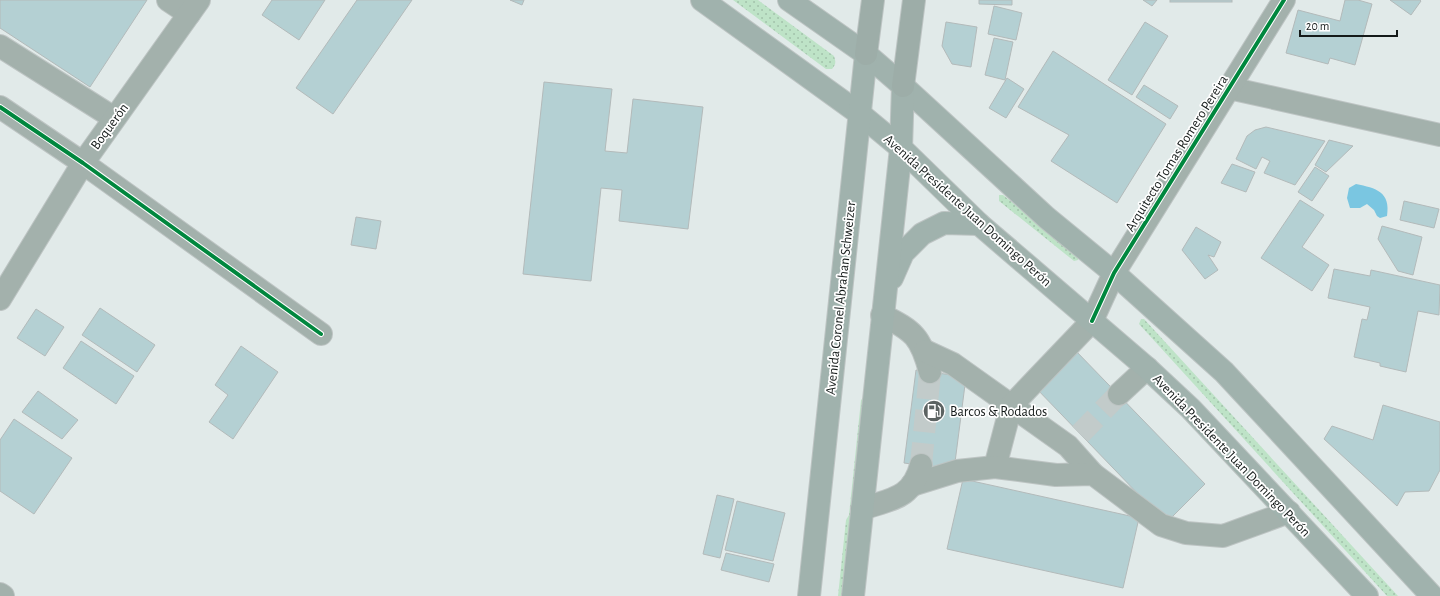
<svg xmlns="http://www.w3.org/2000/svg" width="1440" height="596" font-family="'Alegreya Sans',sans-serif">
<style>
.grass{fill:url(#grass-dots)}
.water{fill:#7ac6e1}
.building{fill:#b4d0d3;stroke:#b3baba}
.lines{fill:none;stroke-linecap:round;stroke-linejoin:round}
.minor-tunnel{stroke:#c2cbca;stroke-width:22;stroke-dasharray:22 11;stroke-linecap:butt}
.minor-casing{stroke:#bdc4c3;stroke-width:24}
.major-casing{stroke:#bdc4c3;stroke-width:24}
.highway-casing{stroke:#bdc4c3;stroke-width:24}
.minor{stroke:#a3b1ac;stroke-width:22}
.major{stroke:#a0b2ad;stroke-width:22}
.highway{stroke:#9dada8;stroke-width:22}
.cycleway-casing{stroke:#fff;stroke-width:6}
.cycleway{stroke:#00873e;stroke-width:4}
.labels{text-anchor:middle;stroke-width:3.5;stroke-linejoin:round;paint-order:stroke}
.street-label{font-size:14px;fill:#141a19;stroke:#fff}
.poi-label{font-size:14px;fill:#141a19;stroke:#fff;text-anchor:start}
</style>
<defs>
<pattern id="grass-dots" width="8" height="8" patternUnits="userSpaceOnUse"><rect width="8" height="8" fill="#bee3c7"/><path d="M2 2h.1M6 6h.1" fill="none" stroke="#a2c2aa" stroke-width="1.8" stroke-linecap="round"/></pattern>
</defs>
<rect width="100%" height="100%" fill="#e1eae9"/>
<g class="grass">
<path d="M 733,0 L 758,0 L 834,56 C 836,62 836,64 832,69 L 826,69 Z"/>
<path d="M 999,195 L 1003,195 L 1079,254 L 1078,260 L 1074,261 L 999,201 Z"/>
<path d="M 1141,319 L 1144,319 L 1398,596 L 1387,596 L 1139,324 Z"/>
<path d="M 863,398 L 848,596 L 838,596 L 846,520 L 849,515 L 861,400 Z"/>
</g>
<path class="water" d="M 1356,184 C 1376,188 1391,192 1387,216 L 1380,218 L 1377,216 L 1374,210 L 1367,204 L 1360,208 L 1350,208 L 1347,198 L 1349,188 Z"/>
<g class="building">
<path d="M 0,0 L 147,0 L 90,87 L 0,28 Z"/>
<path d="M 272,0 L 325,0 L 299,40 L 262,15 Z"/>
<path d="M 357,0 L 412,0 L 333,114 L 296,88 Z"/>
<path d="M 510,0 L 524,0 L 522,5 Z"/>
<path d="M 979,0 L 1012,0 L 1012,5 L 979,4 Z"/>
<path d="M 1143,0 L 1157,0 L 1152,6 Z"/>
<rect x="1170" y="0" width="62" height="2"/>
<path d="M 1345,0 L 1358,0 L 1372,4 L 1355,65 L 1330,58 L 1328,64 L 1286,53 L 1298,10 L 1340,21 Z"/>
<path d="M 1390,0 L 1420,0 L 1421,1 L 1411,15 Z"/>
<path d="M 994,6 L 1022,13 L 1016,40 L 988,34 Z"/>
<path d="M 946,22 L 977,27 L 971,67 L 952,64 L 942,46 Z"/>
<path d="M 1145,22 L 1168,36 L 1132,95 L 1108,80 Z"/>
<path d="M 994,38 L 1013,42 L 1005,80 L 985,75 Z"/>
<path d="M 1053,51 L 1166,124 L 1117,203 L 1051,161 L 1069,135 L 1018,107 Z"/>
<path d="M 1007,78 L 1024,89 L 1006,118 L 989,108 Z"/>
<path d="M 544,82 L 612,89 L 605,151 L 627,153 L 633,99 L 703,107 L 688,229 L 619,221 L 622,190 L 601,188 L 591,281 L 523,274 Z"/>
<path d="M 1144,85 L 1178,106 L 1170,119 L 1136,97 Z"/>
<path d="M 1266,127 L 1325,141 L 1295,185 L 1264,173 L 1270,161 L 1262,157 L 1256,169 L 1236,159 L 1247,136 L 1255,130 Z"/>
<path d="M 1329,140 L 1353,146 L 1326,172 L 1315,165 Z"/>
<path d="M 1232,164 L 1255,172 L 1246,192 L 1221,183 Z"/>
<path d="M 1315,167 L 1329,176 L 1312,201 L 1298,192 Z"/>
<path d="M 1300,200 L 1324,215 L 1302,247 L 1329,265 L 1312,291 L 1261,258 Z"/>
<path d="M 1404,201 L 1439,209 L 1434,228 L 1400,220 Z"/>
<path d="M 356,217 L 381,221 L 376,249 L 351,245 Z"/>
<path d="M 1382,226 L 1422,237 L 1413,275 L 1398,271 L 1378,239 Z"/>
<path d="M 1196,227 L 1221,242 L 1214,257 L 1208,255 L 1218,270 L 1205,279 L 1182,250 Z"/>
<path d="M 1334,269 L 1370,276 L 1371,270 L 1440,285 L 1439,315 L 1418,311 L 1406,372 L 1380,366 L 1380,363 L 1354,357 L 1362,319 L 1367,320 L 1370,307 L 1328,298 Z"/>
<path d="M 100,308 L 155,345 L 137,372 L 82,335 Z"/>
<path d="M 36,309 L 64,327 L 45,356 L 17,338 Z"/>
<path d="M 81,341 L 134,376 L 116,404 L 63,368 Z"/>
<path d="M 241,346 L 278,372 L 233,439 L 209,422 L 228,395 L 215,385 Z"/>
<path d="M 1074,349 L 1205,484 L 1166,523 L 1035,387 Z"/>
<path d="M 916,370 L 966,377 L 954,470 L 904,463 Z"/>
<path d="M 38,391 L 78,420 L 62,439 L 22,412 Z"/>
<path d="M 1383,405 L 1440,422 L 1440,470 L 1429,491 L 1405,492 L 1397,506 L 1324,439 L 1332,426 L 1373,440 Z"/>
<path d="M 14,419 L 72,458 L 34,514 L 0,491 L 0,440 Z"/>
<path d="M 963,479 L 1139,518 L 1123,588 L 947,549 Z"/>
<path d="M 717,495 L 734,499 L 720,558 L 703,554 Z"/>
<path d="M 737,501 L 785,513 L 773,561 L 725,550 Z"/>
<path d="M 726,553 L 774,564 L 769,582 L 721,570 Z"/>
</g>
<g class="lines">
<g class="minor-tunnel">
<path d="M 1080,434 L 1119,394"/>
<path d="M 921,465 L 930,372"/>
</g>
<g class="minor-casing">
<g id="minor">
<path d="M 168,0 L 189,14"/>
<path d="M 0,46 L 114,118"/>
<path d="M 1229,88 L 1440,135"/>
<path d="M 0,107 L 83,163 L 321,334"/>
<path d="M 0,299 L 83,163 L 199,0"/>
<path d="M 882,315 C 914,331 921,337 930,372"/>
<path d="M 925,351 L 953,364 L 1068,446 L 1093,474"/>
<path d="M 1119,394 L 1147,368"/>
<path d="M 995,467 L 1011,406 L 1092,321 L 1114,273 L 1284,0"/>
<path d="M 912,485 L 957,471 L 995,467 L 1056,475 L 1093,474 L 1161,525 L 1186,533 L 1223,536 L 1289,512"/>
<path d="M 862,509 C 891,499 912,499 921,465"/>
<path d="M 0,594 L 3,596"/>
</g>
</g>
<g class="major-casing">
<g id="major">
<path d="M 702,0 L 860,114 L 901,148 L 979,224 L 1147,368 L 1191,409 L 1367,596"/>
<path d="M 789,0 L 866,54 L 903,86 L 1047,218 L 1114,273 L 1224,372 L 1432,596"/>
<path d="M 892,278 L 903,253 L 922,234 L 944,223 L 979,224"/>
<path d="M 809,596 L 866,54"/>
<path d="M 853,596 L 901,148 L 903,86"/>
</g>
</g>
<g class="highway-casing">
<g id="highway">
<path d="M 866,54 L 873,0"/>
<path d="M 903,86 L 914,0"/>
</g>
</g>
<use href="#minor" class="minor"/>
<use href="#major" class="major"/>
<use href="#highway" class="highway"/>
<g class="cycleway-casing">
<g id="cycleway">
<path d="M 0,107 L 83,163 L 321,334"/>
<path d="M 1092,321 L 1114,273 L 1284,0"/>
</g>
</g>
<use href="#cycleway" class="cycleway"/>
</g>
<defs>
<g id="fuel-disc" transform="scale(1.15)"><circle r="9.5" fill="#5c6362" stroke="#fff"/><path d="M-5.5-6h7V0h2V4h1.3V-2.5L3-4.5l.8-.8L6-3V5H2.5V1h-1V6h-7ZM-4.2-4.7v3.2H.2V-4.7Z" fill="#fff"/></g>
</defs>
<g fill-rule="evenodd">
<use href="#fuel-disc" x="934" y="411"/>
</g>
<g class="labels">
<g class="street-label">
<text transform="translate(109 126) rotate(-54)" y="5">Boquerón</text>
<text transform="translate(1176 153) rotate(-58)" y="5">Arquitecto Tomas Romero Pereira</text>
<text transform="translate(968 210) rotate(42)" y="5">Avenida Presidente Juan Domingo Perón</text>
<text transform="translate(840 298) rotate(-84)" y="5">Avenida Coronel Abrahan Schweizer</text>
<text transform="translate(1232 455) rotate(46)" y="5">Avenida Presidente Juan Domingo Perón</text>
</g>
<g class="poi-label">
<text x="950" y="416">Barcos &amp; Rodados</text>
</g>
</g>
<path d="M1300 30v6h97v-6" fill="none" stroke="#141a19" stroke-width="2"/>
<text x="1306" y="30" font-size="12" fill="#141a19" stroke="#ffffff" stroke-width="3" paint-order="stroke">20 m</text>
</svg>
